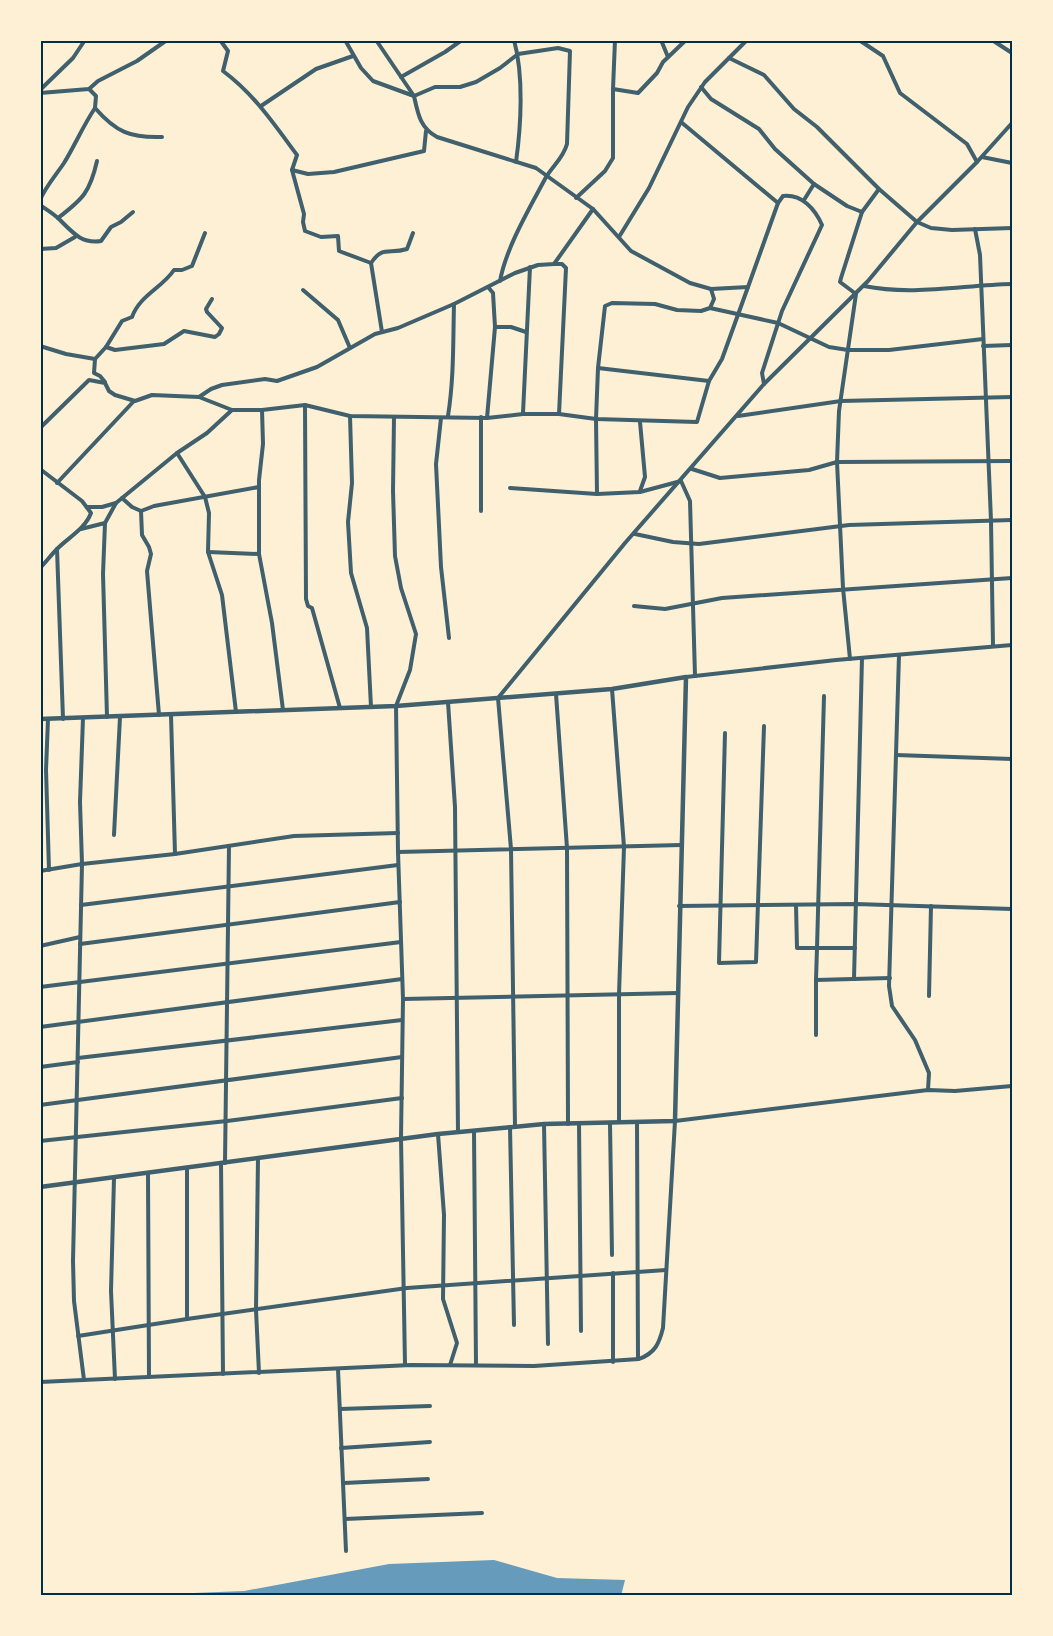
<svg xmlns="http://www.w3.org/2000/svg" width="1053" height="1636" font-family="'Sofia Sans Condensed',sans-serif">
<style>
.water{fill:#669bbc}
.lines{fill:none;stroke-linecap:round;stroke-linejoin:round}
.minor{stroke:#3f606c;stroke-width:4}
.tertiary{stroke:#3f606c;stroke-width:4.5}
.neatline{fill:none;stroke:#003049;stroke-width:2}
</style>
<rect width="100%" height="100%" fill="#fdf0d5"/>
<path class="water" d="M 494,1560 L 557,1578 L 625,1580 L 621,1596 L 143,1595 L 244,1591 L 389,1564 Z"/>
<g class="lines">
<g class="minor">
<path d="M 220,40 L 228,51 L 223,71 C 254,94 274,124 297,155 L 292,170 L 304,214 L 303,222 L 305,231 L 321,237 L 338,236 L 339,251 L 371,263"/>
<path d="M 376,40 L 414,96 L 435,87 L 460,87 L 476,82 L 500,68 L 518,54 L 558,48 L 570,51 L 567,144 C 563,159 552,166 545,179 C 529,209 506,248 500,281"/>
<path d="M 514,40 C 524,76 521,126 516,162"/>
<path d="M 661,40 L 668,57"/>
<path d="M 859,40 L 883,56 L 900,93 L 967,144 L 977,162"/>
<path d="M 992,40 L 1012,53"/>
<path d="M 729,58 L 764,75 L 794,109 L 817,127 L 879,189 L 917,222 L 931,228 L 952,230 L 1012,228"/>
<path d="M 401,77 L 445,52 L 462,40"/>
<path d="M 701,87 L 711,99 L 759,129 L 775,149 L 814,184 L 847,206 L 862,212"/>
<path d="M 89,89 L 96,96 L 95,108 C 116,132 130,138 162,137"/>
<path d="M 613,89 L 615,40"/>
<path d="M 40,90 L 73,58 L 85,40"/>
<path d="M 40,93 L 89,89 L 98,81 L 137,61 L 167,40"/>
<path d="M 261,106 L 316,69 L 353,56"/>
<path d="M 681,122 L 778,203 L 783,196 C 802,194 815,209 822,225 L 782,311 L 762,373 L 764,384"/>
<path d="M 982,157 L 1012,163"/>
<path d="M 292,170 L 308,174 L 334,172 L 424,151 L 426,131"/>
<path d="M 879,189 L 862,212 L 841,278 L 840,282 L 856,294 L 839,411 L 837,462 L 1012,461"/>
<path d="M 576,198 L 605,171 L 613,158 L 613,89 L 638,93 L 657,73 L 663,62 L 686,40"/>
<path d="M 40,200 C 46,186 56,175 64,163 C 75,145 83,126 95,108"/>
<path d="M 804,200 L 814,184"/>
<path d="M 40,205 C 47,210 54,214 60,220 C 73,233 82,244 101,241 L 111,227 L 121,222 L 133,212"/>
<path d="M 58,218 C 83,199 90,192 97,161"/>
<path d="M 975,229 L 980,255 L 991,521 L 993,646"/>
<path d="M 619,237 L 649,188 L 688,107 L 705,82 L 747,40"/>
<path d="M 40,249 L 56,248 L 75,237"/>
<path d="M 554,264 L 562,264 L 566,268 L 559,414"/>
<path d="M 864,286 C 913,296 963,285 1012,284"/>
<path d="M 488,287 L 493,293 L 495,327"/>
<path d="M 748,287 L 778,203"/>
<path d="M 303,290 L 338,320 L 350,348"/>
<path d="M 710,308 L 778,323 L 829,347 L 848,350 L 889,350 L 983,339"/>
<path d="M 382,332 L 371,263 C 383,245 389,255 407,249 L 413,233"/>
<path d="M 40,346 L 66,354 L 95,359"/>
<path d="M 983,346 L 1012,345"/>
<path d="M 106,347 L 115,350 L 164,344 L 184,331 L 215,337 L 219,334 L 222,328 L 207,312 L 206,309 L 212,299"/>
<path d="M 598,368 L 709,381"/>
<path d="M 105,382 L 100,376 L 94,373 L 95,359 L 106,347 L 122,321 L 132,317 C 140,295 162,288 174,270 L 182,270 L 192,266 L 205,233"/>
<path d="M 199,397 L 211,389 L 222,385 L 265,379 L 277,381 L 317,367 L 375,334 L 398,328 L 454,304 L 515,273 L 538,265 L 554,264 L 593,209"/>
<path d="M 305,405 L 306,599 L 308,606 L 312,608 L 340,708"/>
<path d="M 262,410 L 263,444 L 259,480 L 259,554 L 272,623 L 283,710"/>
<path d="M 523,413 L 530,267"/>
<path d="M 350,416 L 352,483 L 348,522 L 351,573 L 367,628 L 371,707"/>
<path d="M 448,416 C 454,378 453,342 454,304"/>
<path d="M 738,416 L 841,401 L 1012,397"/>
<path d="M 394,417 L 393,491 L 395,556 L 401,588 L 416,634 L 410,670 L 396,706 L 398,852 L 403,999 L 401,1138 L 405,1365"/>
<path d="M 441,418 L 436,464 L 441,567 L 449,638"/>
<path d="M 487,418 L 495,327 L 511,327 L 526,332"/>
<path d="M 640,422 L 645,477 L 640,491"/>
<path d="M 40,428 L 89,380 L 105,383 L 109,391 L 115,395 L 135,401 L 152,395 L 199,397 L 232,410 L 262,410 L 305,405 L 350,416 L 487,418 L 523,414 L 559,414 L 596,419 L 697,422 L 709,381 L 722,359 L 748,287 L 711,289 L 690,283 L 631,251 L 593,209 L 536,168 L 437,137 C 420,128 418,114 414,96 L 373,81 L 361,68 L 345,40"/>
<path d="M 177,453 L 205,497 L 209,513 L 208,552 L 222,595 L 236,712"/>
<path d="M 40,469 L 82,501 L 91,513 C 85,529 69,537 57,549 C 51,555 46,562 40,568"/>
<path d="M 692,469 L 720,478 L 809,470 L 837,462 L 843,588 L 850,659"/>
<path d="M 57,483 L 134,401"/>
<path d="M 510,488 L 597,494 L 640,492 L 681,481 L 690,501 L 695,676"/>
<path d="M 597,494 L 596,419 L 598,368 L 605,306 L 612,303 L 655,304 L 677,310 L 701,311 L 710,308 L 714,299 L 711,289"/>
<path d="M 122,498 L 132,507 L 141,511 L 154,506 L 259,487"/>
<path d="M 87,507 L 102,507 L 116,503 L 177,453 L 207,433 L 232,410"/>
<path d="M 141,511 L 142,535 L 149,547 L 151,554 L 147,571 L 159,715"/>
<path d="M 481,511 L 481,417"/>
<path d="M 105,523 L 103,574 L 107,717"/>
<path d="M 81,529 L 105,523 L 116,503"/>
<path d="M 635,534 L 673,542 L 699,544 L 849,525 L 1012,520"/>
<path d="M 57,549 L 63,719"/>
<path d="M 208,552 L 259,554"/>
<path d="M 634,606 L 665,609 L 722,598 L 1012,578"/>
<path d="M 899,655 L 889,986 L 892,1006 L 915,1040 L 929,1073 L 928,1090"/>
<path d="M 686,677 L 836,660 L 1012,645"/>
<path d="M 612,689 L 624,847 L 619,994 L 619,1122"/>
<path d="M 556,694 L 567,848 L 568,1124"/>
<path d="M 824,696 L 817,948 L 855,948"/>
<path d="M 448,702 L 455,807 L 458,1132"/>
<path d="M 171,715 L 175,854"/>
<path d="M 83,718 L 80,802 L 82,864 L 73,1261 L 74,1301 L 84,1380"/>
<path d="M 48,719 L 46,770 L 49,870"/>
<path d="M 725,733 L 719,963 L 756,962 L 764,726"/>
<path d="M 896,755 L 1012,759"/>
<path d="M 114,835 L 120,717"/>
<path d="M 398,852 L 681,845"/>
<path d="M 40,871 L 82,864 L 175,854 L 294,836 L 398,833"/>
<path d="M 81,905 L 398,865"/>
<path d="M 796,905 L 797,948 L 817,948 L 816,980 L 890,978"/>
<path d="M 679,906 L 856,904 L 1012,909"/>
<path d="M 80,944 L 400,902"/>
<path d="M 40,946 L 80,937"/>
<path d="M 854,979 L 862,658"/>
<path d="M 40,987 L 401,942"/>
<path d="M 929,996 L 931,906"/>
<path d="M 403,999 L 678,993"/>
<path d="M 40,1027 L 402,979"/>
<path d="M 816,1035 L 816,980"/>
<path d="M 78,1058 L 402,1020"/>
<path d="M 40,1067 L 78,1062"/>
<path d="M 40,1105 L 402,1057"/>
<path d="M 637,1122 L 638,1359"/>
<path d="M 579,1123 L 581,1331"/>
<path d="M 610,1123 L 612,1255"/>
<path d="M 544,1124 L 548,1344"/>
<path d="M 510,1127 L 514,1325"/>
<path d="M 515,1127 L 511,849 L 498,698 L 625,543 L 764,384 L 868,281 L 917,222 L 977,162 L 1012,123"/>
<path d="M 474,1131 L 476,1365"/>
<path d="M 438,1134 L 444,1215 L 443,1299 L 457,1343 L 450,1365"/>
<path d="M 40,1141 L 227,1121 L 402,1098"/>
<path d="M 258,1158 L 256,1310 L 259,1373"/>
<path d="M 221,1163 L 223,1374"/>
<path d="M 225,1163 L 229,846"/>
<path d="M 187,1168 L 187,1319 L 407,1288 L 666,1270"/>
<path d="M 148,1173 L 149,1377"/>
<path d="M 114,1178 L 111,1291 L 115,1379"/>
<path d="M 613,1273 L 613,1362"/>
<path d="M 78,1336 L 187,1319"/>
<path d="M 338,1369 L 346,1551"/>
<path d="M 40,1382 L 411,1365 L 534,1366 L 639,1359 C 655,1353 659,1344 663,1328 L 675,1121 L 928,1090 L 955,1091 L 1012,1086"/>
<path d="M 340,1409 L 430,1406"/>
<path d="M 341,1448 L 430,1442"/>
<path d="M 344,1483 L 428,1479"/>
<path d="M 345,1519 L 482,1513"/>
</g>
<path class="tertiary" d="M 40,719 L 396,706 L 612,689 L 686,677 L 675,1121 L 544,1124 L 438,1134 L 40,1187"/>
</g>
<rect width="1053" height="1636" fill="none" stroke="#fdf0d5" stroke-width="84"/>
<rect x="42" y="42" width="969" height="1552" class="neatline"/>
</svg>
